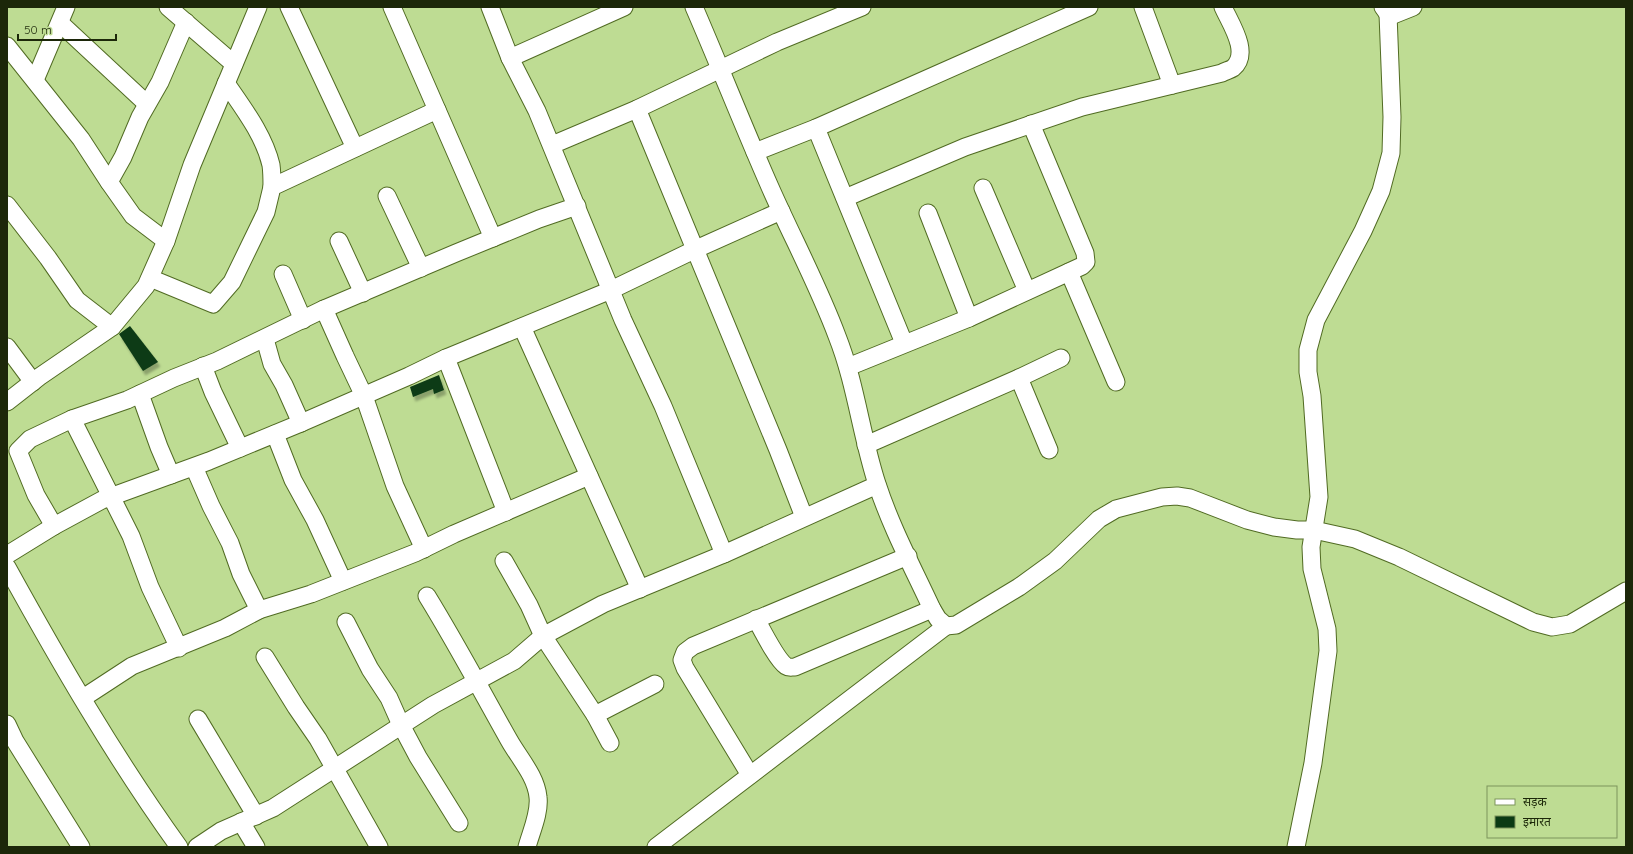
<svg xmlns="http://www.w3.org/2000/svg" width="1633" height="854" font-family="Quicksand,'Noto Sans Devanagari',sans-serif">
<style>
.building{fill:#0b3a14;filter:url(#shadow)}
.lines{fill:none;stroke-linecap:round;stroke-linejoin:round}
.minor-casing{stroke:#516b23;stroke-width:19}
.minor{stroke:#fff;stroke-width:17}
</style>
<defs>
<filter id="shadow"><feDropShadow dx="2.5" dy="4.5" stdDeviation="1" flood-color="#0004"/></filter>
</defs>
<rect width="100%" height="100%" fill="#bedc93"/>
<g class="building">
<path d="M 130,326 L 158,362 L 143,371 L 119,334 Z"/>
<path d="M 439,375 L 444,390 L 434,394 L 433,389 L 413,397 L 410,387 Z"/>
</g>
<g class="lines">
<g class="minor-casing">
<g id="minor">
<path d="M 168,7 L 234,64"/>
<path d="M 289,7 L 355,148"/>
<path d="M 392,7 L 493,238"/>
<path d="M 490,7 L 510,58 L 537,111 L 623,320 L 663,406 L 724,554"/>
<path d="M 694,7 C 720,67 744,128 770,187 C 792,237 818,285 837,336 C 856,384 861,435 877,484 C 891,527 913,568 932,609 L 938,619 L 946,626 L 956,625 L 1019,587 L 1055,561 L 1099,519 L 1116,509 L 1162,497 L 1177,496 L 1190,498 L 1247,520 L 1274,527 L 1297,530 L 1314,530 L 1355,539 L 1399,557 L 1533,622 L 1552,627 L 1570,624 L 1626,591"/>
<path d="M 1143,7 L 1172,85"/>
<path d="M 1383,7 L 1388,14 L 1393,15 L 1413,7"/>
<path d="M 60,23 L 147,104"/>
<path d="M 7,46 L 81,139 L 109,182 L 133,216 L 166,241"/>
<path d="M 510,58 L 624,7"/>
<path d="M 35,80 L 66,7"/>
<path d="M 226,83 C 243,108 264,135 271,165 C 272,172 272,180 272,187"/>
<path d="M 637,109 L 778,450 L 804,517"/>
<path d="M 816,128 L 1089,7"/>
<path d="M 552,145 L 637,109 L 777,42 L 862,7"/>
<path d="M 755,152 L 816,128 L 904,343"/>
<path d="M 109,182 L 123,157 L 140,117 L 160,82 L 186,22"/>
<path d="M 983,188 L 1027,291"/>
<path d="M 387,196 L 421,268"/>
<path d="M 845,198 L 965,147 L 1082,107 L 1222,73 C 1225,71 1230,70 1233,68 C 1251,53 1230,23 1223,7"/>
<path d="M 7,205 L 48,258 L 77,300 L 112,327"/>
<path d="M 928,213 L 969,318"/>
<path d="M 339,241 L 363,293"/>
<path d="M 1069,272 L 1116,382"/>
<path d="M 283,274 L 303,320"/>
<path d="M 150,278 L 213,304 L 232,282 L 266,212 L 272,187 L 437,110"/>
<path d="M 324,309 L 345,356 L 364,396 L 395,486 L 424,549"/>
<path d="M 522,327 L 640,589"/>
<path d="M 265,339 L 272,364 L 284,385 L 301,423"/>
<path d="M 7,347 L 33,382"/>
<path d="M 446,358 L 506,512"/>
<path d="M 203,366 L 213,392 L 240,448"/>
<path d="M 848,367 L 969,318 L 1069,272 L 1082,266 L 1086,262 L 1085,253 L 1031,124"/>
<path d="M 1019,378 L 1049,450"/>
<path d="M 140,394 L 159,447 L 171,475"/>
<path d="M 7,402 L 39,377 L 112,327 L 146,286 L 166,241 L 192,165 L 258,7"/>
<path d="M 72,419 L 131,536 L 150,587 L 179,648"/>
<path d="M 275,434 L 293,480 L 315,520 L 343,581"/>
<path d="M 866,445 L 1019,378 L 1061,358"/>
<path d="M 194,467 L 211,506 L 230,543 L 241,574 L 259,610"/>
<path d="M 54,526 L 36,495 L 18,451 L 30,439 L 72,419 L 127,400 L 174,378 L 217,361 L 324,309 L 456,253 L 539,219 L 577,206"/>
<path d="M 7,555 L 54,526 L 102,500 L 209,461 L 301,423 L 409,376 L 446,358 L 611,290 L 694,250 L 781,211"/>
<path d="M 504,561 L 529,605 L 543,636 L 595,715 L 610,743"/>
<path d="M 7,567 C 60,663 115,758 179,847"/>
<path d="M 427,596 C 456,643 482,692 509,740 C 519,758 536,776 538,797 C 540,813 531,832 527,847"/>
<path d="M 756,619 C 762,630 777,660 786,666 C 789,668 791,667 795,667 L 932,609"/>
<path d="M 346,622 L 370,669 L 389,698 L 401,725 L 418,757 L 459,823"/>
<path d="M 265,657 L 296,707 L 318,739 L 379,847"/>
<path d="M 83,698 L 132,666 L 225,628 L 259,610 L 311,594 L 415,553 L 454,534 L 589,476"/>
<path d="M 595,715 L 655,684"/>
<path d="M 198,719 L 256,816"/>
<path d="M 7,724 L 15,741 L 81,847"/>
<path d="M 750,775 L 685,668 L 682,660 L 685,652 L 693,646 L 908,556"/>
<path d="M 241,822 L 256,847"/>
<path d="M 197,847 L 221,831 L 273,808 L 433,705 L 514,661 L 543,636 L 603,604 L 724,554 L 877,485"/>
<path d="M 656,847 L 946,626"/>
<path d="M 1296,847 L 1313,763 L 1328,651 L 1327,629 L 1312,569 L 1311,547 L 1319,497 L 1312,396 L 1308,372 L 1308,350 L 1316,320 L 1363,231 L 1381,191 L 1391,153 L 1392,117 L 1388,14"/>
</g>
</g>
<use href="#minor" class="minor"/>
</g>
<rect width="1633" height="854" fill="none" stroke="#1c2709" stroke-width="16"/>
<rect x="1487" y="786" width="130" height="52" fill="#bedc93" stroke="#7d945c"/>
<rect x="1495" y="799" width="20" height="6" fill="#ffffff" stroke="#7d945c"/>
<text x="1523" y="806" font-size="12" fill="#1c2709">सड़क</text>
<rect x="1495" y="816" width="20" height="12" fill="#0b3a14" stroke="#7d945c"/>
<text x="1523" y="826" font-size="12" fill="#1c2709">इमारत</text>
<path d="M18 34v6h98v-6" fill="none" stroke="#1c2709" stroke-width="2"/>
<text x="24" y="34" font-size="12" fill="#1c2709" stroke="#bedc93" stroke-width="3" paint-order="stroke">50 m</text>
</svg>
